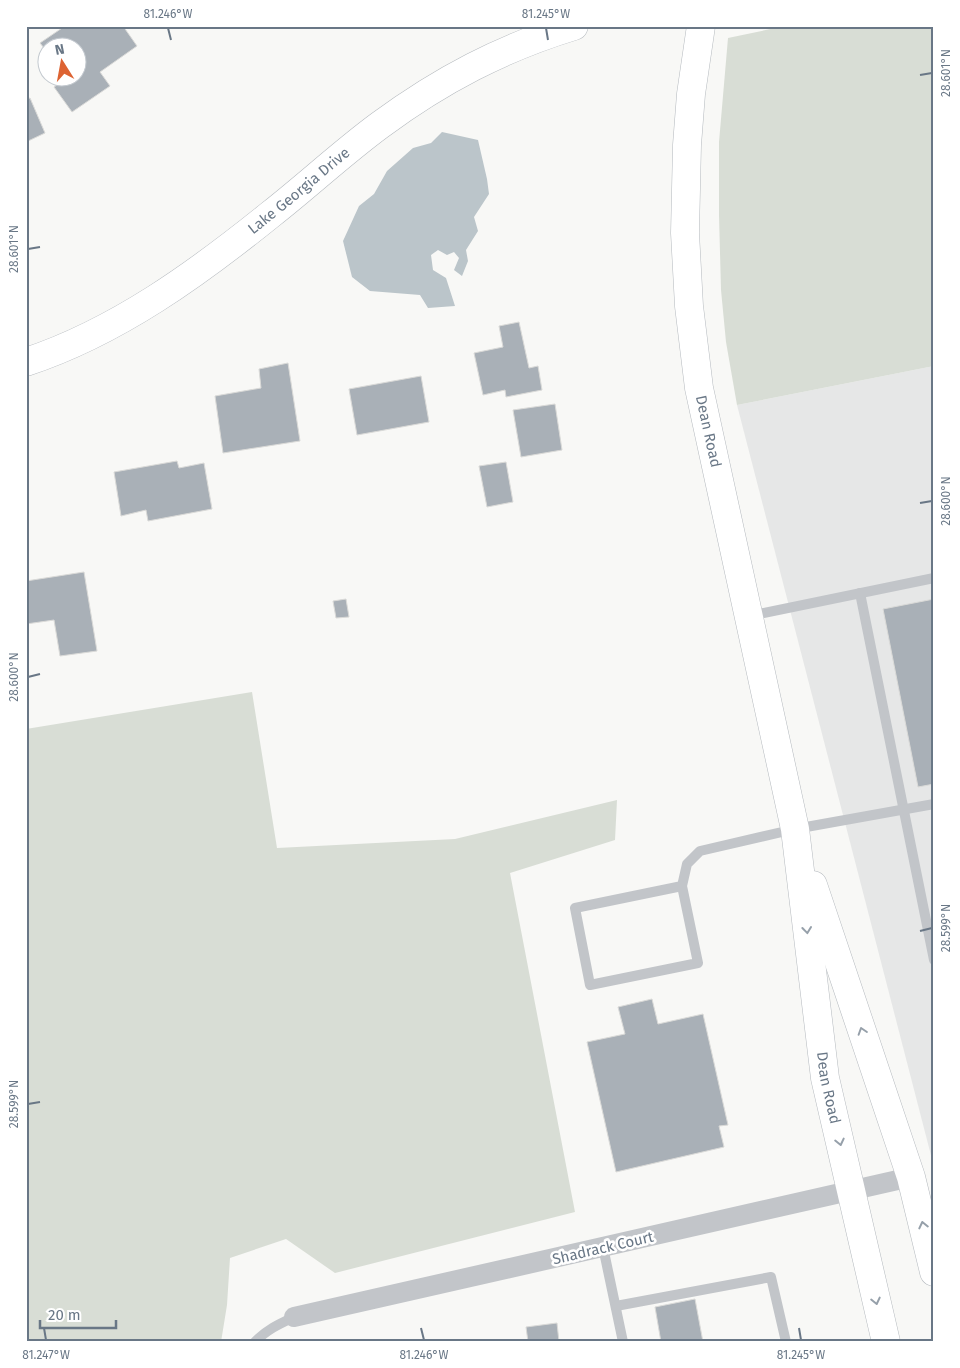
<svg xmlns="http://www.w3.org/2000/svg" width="960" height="1368" font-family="'Fira Sans',sans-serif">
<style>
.built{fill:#e6e7e7}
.green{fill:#d8ddd5}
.water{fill:#bbc5ca}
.building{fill:#a9b0b7;stroke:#dadad8}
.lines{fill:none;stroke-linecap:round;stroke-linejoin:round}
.secondary-casing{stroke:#b4b9be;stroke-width:29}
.lane{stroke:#c2c5c9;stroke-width:10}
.street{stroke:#c2c5c9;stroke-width:20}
.secondary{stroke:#fff;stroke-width:28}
.oneway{stroke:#96a0aa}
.ticks{fill:none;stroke:#697786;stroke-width:2}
.labels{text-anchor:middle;stroke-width:5;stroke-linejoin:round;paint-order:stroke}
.street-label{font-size:15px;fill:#697786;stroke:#fff}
.neatline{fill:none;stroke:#697786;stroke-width:2}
.ticks-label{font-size:12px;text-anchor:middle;fill:#697786}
</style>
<rect width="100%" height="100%" fill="#f8f8f6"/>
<path class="built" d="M 934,366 L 934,1167 L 737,405 Z"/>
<g class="green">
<path d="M 785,26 L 934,26 L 934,366 L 737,405 L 726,342 L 721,290 L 719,215 L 719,142 L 728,38 Z"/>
<path d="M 252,692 L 277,848 L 455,839 L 617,800 L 615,840 L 510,873 L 575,1212 L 335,1273 L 286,1239 L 230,1258 L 227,1305 L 221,1342 L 26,1342 L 26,729 Z"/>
</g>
<path class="water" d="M 442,132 L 478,140 L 487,179 L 489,194 L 474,217 L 478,231 L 466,250 L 468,261 L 462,276 L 454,270 L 459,258 L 454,252 L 447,255 L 438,250 L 431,255 L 433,270 L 446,278 L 455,306 L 428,308 L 420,295 L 370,291 L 352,277 L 343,241 L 359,206 L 374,194 L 387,171 L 413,148 L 431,143 Z"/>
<g class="building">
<path d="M 65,26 L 123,26 L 137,46 L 100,72 L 110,86 L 72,112 L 54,87 L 66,79 L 64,78 L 78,78 L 78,48 L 48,48 L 48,53 L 40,43 Z"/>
<path d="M 30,98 L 45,133 L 26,142 L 26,99 Z"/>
<path d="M 519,322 L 529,368 L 538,366 L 542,390 L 506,397 L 505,390 L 483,395 L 474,353 L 503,347 L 499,326 Z"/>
<path d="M 288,363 L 300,441 L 223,453 L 215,396 L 261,388 L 259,369 Z"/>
<path d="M 421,376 L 429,422 L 357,435 L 349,389 Z"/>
<path d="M 555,404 L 562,450 L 521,457 L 513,410 Z"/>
<path d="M 177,461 L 179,468 L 204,463 L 212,509 L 148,521 L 146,510 L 121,516 L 114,472 Z"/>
<path d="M 506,462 L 513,502 L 487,507 L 479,466 Z"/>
<path d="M 84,572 L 97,651 L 60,656 L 54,620 L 26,624 L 26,581 Z"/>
<path d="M 346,599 L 349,617 L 336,618 L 333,601 Z"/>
<path d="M 934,599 L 934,784 L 918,787 L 883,609 Z"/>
<path d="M 652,999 L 658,1024 L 703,1014 L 728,1125 L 719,1126 L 724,1147 L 616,1172 L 587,1042 L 625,1034 L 618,1007 Z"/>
<path d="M 695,1299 L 703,1342 L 661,1342 L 655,1307 Z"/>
<path d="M 557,1323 L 559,1342 L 528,1342 L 526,1327 Z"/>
</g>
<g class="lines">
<g class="secondary-casing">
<g id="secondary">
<path id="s1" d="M 701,26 L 691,94 L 687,145 L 685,233 L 689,306 L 699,388 L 795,829 L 825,1078 L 886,1342"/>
<path id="s2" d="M 26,362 C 117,332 198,273 271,214 C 308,185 342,153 380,125 C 441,80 502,48 574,26"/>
<path d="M 813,885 L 911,1177 L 934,1272"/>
</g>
</g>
<g class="lane">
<path d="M 860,593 L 934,960"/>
<path d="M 749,616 L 934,578"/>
<path d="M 682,886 L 575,908 L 590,985 L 698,963 L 682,886 L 687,864 L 700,851 L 795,829 L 934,804"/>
<path d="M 603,1247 L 623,1342"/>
<path d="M 616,1306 L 771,1277 L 786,1342"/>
<path d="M 255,1342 C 266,1330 279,1324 294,1317"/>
</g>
<path class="street" d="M 294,1317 L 911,1177"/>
<use href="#secondary" class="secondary"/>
</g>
<defs><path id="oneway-chevron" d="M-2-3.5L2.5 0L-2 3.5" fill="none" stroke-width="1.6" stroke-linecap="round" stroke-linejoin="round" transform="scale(1.25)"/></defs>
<g class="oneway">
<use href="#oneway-chevron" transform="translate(807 930) rotate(83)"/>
<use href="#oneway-chevron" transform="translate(862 1031) rotate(-108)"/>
<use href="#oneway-chevron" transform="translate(840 1142) rotate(77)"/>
<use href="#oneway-chevron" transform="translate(923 1225) rotate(-103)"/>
<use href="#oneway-chevron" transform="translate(876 1301) rotate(77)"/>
</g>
<path class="ticks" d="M 168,28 L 171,40M 546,28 L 548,40M 920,75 L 932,73M 28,249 L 40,247M 920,503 L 932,501M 28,677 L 40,674M 920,931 L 932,928M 28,1104 L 40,1102M 44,1328 L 46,1340M 421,1328 L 424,1340M 799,1328 L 801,1340"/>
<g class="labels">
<g class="street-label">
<text dy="5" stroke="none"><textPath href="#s2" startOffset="324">Lake Georgia Drive</textPath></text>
<text dy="5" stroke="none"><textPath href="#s1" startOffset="408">Dean Road</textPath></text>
<text dy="5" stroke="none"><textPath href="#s1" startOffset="1076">Dean Road</textPath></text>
<text transform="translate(603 1248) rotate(-13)" y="5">Shadrack Court</text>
</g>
</g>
<rect width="960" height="1368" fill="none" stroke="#ffffff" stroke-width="55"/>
<g transform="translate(62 62) rotate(349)"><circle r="24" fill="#ffffff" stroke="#c3c9cf"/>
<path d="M0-4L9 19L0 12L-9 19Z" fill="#dd6332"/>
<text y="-8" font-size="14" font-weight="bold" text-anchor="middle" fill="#697786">N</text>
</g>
<path d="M40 1320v8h76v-8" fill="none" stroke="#697786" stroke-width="2.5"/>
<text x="48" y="1320" font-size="15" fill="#697786" stroke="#ffffff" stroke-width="4" paint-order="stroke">20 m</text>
<rect x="28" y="28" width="904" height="1312" class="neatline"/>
<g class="ticks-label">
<text x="168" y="18">81.246°W</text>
<text x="546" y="18">81.245°W</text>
<text transform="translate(946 73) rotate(-90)" y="4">28.601°N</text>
<text transform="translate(14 249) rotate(-90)" y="4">28.601°N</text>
<text transform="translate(946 501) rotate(-90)" y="4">28.600°N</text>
<text transform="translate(14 677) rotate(-90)" y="4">28.600°N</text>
<text transform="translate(946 928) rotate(-90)" y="4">28.599°N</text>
<text transform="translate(14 1104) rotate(-90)" y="4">28.599°N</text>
<text x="46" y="1359">81.247°W</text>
<text x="424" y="1359">81.246°W</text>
<text x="801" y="1359">81.245°W</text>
</g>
</svg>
